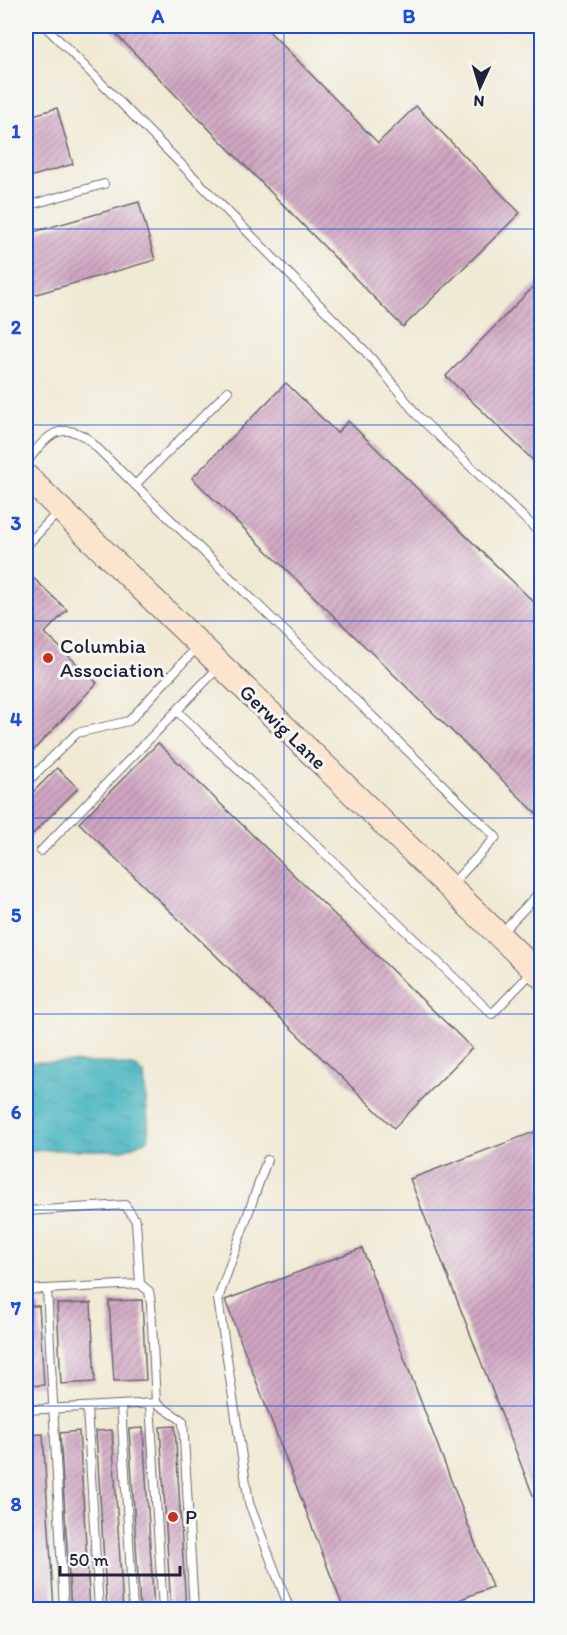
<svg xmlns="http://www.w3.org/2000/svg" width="567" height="1635" font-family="Itim,sans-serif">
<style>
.water{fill:url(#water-ripples);stroke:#346b7d;stroke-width:1.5}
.building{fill:url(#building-hatch)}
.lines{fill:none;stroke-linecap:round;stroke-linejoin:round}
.lane-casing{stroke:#6a6870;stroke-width:10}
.secondary-casing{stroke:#6a6870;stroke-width:26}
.lane{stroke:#fff;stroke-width:8}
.secondary{stroke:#fce5cf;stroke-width:24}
.grid{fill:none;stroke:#1d4ed8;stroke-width:1.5;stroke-opacity:0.55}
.poi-dot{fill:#c8321e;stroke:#f6f6f2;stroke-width:2}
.labels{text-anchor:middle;stroke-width:6;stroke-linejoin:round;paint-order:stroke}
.poi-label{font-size:21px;fill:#22223b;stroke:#f6f6f2;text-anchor:start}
.street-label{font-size:21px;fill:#22223b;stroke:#f6f6f2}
.neatline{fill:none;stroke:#1d4ed8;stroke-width:2}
.grid-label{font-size:20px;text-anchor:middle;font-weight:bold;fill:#1d4ed8}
</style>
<defs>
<pattern id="water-ripples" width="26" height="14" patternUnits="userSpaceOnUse" patternTransform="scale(1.5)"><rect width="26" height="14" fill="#45b4bf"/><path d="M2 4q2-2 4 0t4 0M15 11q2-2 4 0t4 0" fill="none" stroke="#39929c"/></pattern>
<pattern id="building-hatch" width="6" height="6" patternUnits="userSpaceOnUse" patternTransform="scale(1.5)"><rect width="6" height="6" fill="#d0a6c2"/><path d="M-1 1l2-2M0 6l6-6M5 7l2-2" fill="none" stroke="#a8879f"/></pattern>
</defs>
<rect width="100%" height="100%" fill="#f6f6f2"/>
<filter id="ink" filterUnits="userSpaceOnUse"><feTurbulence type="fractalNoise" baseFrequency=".0167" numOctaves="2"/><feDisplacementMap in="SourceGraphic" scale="12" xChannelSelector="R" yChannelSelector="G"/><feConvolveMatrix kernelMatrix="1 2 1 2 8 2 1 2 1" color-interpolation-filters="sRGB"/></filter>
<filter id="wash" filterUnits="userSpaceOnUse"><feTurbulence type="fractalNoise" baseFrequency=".008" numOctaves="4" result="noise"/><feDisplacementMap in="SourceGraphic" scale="24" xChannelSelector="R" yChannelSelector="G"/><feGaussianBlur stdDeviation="1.35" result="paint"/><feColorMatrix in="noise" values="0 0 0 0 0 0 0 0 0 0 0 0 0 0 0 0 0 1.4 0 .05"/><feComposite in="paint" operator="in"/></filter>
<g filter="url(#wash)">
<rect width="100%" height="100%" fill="#f0e9d3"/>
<path class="water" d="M 26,1062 L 110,1063 L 136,1067 L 144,1074 L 149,1135 L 147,1140 L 124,1150 L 26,1150 Z"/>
<g id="blocks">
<g class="building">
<path d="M 108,26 L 264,26 L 378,143 L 416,106 L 520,213 L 403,327 Z"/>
<path d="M 57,108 L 73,164 L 26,178 L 26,117 Z"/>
<path d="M 139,202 L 155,260 L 26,297 L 26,234 Z"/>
<path d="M 542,278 L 542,469 L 446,376 Z"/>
<path d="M 286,383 L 337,433 L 348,421 L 542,610 L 542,814 L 539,816 L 192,478 Z"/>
<path d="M 26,571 L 67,610 L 45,633 L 97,683 L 26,758 Z"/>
<path d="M 158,743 L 472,1048 L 394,1128 L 79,823 Z"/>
<path d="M 57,768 L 78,788 L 26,841 L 26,799 Z"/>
<path d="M 542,1129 L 542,1516 L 541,1516 L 410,1179 Z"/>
<path d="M 362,1248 L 492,1587 L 433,1610 L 344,1610 L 225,1300 Z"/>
<path d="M 142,1300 L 146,1380 L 114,1381 L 109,1301 Z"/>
<path d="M 91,1303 L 95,1382 L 61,1384 L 57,1304 Z"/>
<path d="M 26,1306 L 39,1306 L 44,1385 L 26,1386 Z"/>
<path d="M 175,1426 L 186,1608 L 171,1609 L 160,1427 Z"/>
<path d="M 143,1428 L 154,1610 L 140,1610 L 129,1429 Z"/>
<path d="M 112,1430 L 123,1610 L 107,1610 L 96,1431 Z"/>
<path d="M 79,1431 L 90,1610 L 71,1610 L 60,1433 Z"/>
<path d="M 43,1434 L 54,1610 L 26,1610 L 26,1435 Z"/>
</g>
</g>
</g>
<g filter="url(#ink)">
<use href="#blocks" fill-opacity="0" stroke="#6a6870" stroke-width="1.5"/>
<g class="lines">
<g class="lane-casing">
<g id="lane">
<path d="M 45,26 L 365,351 L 385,374 L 417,415 L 542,535"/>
<path d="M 26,206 L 104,184"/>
<path d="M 26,463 C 43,441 59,417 89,440 L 496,837 L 451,885"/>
<path d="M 135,485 L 228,391"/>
<path d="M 26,546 L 60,510"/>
<path d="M 177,711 L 492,1014 L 534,970"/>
<path d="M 26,783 L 77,733 L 129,721 L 199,645"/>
<path d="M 41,851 L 220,666"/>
<path d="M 501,933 L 542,890"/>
<path d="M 267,1160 L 218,1299 L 249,1503 L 290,1610"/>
<path d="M 26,1211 L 125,1205 L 136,1221 L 140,1284 L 149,1291 L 151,1304 L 156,1403 L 183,1421 L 194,1610"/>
<path d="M 47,1289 L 64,1610"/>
<path d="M 26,1290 L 140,1284"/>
<path d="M 150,1404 L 163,1610"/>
<path d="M 121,1405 L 133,1610"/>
<path d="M 87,1407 L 99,1610"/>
<path d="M 26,1410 L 156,1403"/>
</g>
</g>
<g class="secondary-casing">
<path id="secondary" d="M 26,476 L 542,977"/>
</g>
<use href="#lane" class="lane"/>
<use href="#secondary" class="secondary"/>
</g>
</g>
<path class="grid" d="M 284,26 L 284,1610M 26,229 L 542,229M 26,425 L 542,425M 26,621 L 542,621M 26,818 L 542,818M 26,1014 L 542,1014M 26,1210 L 542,1210M 26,1406 L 542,1406"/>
<g class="poi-dot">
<circle cx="48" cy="658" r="6"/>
<circle cx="173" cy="1517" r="6"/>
</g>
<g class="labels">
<g class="poi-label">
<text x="60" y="653">Columbia<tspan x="60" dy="24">Association</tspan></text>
<text x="185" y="1524">P</text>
</g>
<g class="street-label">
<text transform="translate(283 727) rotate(44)" y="7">Gerwig Lane</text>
</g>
</g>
<rect width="567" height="1635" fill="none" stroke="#f6f6f2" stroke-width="66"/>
<g transform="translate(480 87) rotate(184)" stroke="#f6f6f2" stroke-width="4.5" paint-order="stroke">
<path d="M0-4.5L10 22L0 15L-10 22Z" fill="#22223b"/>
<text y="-9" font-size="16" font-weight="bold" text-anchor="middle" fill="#22223b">N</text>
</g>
<path d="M60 1566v9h120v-9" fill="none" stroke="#22223b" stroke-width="3"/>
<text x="69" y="1566" font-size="18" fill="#22223b" stroke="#f6f6f2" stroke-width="4.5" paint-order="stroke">50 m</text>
<rect x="33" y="33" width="501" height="1569" class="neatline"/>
<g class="grid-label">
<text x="158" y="23">A</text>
<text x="409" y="23">B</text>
<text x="16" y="138">1</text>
<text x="16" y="334">2</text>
<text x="16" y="530">3</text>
<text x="16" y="726">4</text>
<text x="16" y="922">5</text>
<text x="16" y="1119">6</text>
<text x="16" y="1315">7</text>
<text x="16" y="1511">8</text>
</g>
</svg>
